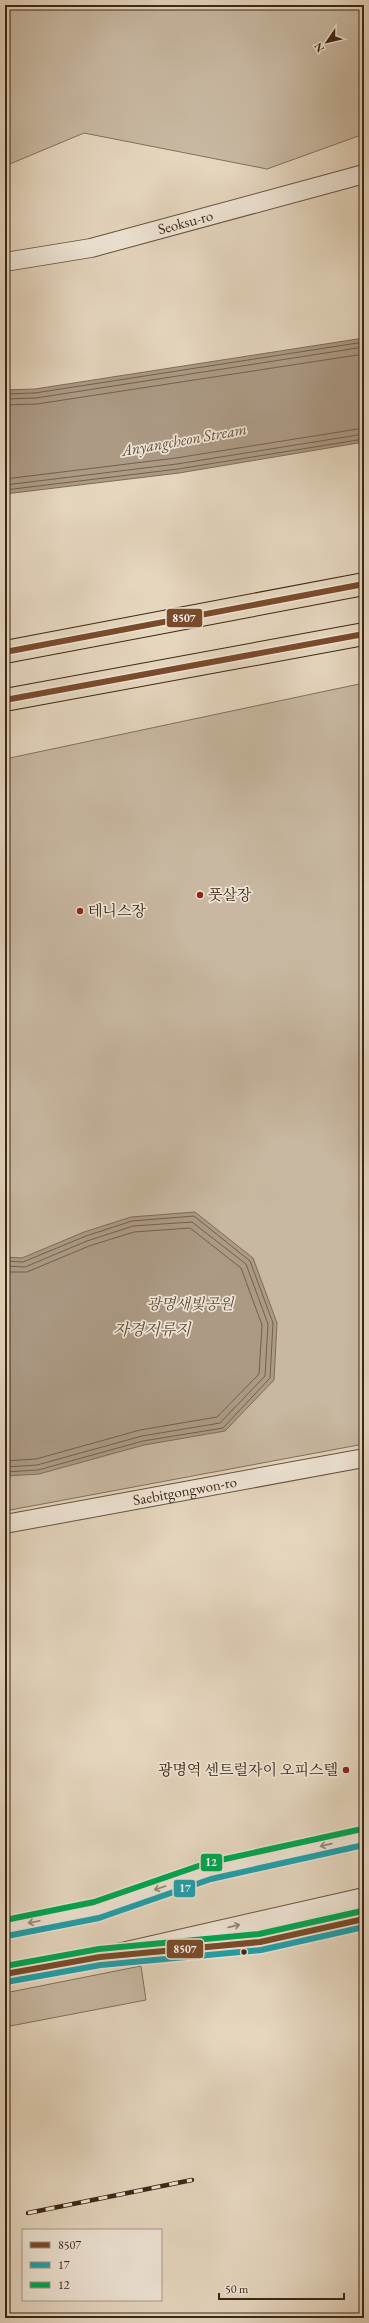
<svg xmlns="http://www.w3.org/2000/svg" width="369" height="2323" font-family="'EB Garamond','Noto Serif KR',serif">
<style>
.green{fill:#c8b8a1;stroke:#82705b}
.water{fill:#ac9a85;stroke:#7f6c58}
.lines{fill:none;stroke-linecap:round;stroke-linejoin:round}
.shore{stroke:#74604d;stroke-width:1}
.tertiary-casing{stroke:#66533f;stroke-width:20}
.motorway-casing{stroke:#3c2715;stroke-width:24}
.tertiary{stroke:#eee4d5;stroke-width:18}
.motorway{stroke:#e5d6be;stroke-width:22}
.rail-casing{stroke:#3c2715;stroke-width:4.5}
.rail{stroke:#eee4d5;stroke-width:3;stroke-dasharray:9;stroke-linecap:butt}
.bus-1-casing{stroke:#eee4d5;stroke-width:9}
.bus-2-casing{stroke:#eee4d5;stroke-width:9}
.bus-3-casing{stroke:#eee4d5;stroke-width:9}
.bus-1{stroke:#7a4b2a;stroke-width:6}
.bus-2{stroke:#20a0aa;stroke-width:6}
.bus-3{stroke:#00a651;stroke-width:6}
.oneway{stroke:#958675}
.poi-dot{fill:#8f2418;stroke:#eee4d5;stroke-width:1.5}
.bus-dot{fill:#3c2715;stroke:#eee4d5;stroke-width:1.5}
.labels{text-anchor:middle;stroke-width:3.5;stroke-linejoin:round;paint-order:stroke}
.street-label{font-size:15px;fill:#3c2715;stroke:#eee4d5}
.poi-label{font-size:15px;fill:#3c2715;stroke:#eee4d5;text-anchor:start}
.park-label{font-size:15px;font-style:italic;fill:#5f4b38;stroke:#eee4d5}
.water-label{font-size:16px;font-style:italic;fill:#5e4a37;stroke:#eee4d5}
.line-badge{stroke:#eee4d5;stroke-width:1.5}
.badge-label{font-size:11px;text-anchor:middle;font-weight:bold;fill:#fff}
</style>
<rect width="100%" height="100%" fill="#e5d6be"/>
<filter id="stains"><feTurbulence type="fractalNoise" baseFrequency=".005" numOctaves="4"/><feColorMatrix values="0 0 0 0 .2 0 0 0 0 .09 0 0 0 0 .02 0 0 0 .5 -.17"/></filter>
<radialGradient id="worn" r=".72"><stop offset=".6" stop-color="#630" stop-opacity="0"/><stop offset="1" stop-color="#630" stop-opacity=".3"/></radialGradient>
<g class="green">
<path d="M 5,5 L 364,5 L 364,134 L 267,169 L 84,133 L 5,166 Z"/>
<path d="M 364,683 L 364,1444 L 5,1511 L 5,759 Z"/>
<path d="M 141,1966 L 146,2000 L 5,2027 L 5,1993 Z"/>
</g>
<g class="water">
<path d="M 364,338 L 364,442 L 179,473 L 5,494 L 5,390 L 35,389 Z"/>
<path d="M 195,1212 L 253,1258 L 277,1323 L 274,1380 L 225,1431 L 144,1445 L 39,1474 L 5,1476 L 5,1257 L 22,1258 L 84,1232 L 131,1217 Z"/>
</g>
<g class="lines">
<g class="shore">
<path d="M 5,394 L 35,393 L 364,342"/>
<path d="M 5,399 L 36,398 L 364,347"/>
<path d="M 5,405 L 37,404 L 364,354"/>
<path d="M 5,479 L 176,458 L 364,428"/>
<path d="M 5,485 L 177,464 L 364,434"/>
<path d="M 5,490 L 178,469 L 364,439"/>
<path d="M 5,1261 L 23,1262 L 86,1236 L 132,1221 L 194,1216 L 250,1261 L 273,1323 L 270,1378 L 223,1428 L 143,1441 L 38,1470 L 5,1472"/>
<path d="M 5,1266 L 25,1267 L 87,1241 L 133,1226 L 192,1222 L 246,1264 L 268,1324 L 265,1376 L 220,1423 L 142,1436 L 37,1465 L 5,1467"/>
<path d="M 5,1272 L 27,1272 L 89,1246 L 134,1232 L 190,1228 L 241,1268 L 262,1325 L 259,1374 L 217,1417 L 140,1430 L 36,1459 L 5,1461"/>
</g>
<g class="tertiary-casing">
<g id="tertiary">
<path id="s1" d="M 5,262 L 91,248 L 364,174"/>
<path id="s2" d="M 5,1524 L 364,1458"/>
<path d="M 5,1928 L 96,1910 L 209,1871 L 364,1837"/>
<path d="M 5,1974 L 100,1957 L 364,1897"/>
</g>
</g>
<g class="motorway-casing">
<g id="motorway">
<path d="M 5,652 L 364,584"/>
<path d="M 5,700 L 364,634"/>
</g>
</g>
<use href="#tertiary" class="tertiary"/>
<use href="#motorway" class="motorway"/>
<g class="rail-casing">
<path id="rail" d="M 28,2213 L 192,2180"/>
</g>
<use href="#rail" class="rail"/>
<g class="bus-1-casing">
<g id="bus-1">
<path d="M 5,652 L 364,584"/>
<path d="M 5,700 L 364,634"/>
<path d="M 5,1974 L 100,1957 L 260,1942 L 364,1919"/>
</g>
</g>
<g class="bus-2-casing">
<g id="bus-2">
<path d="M 7,1936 L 99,1918 L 211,1879 L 364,1845"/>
<path d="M 6,1982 L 101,1965 L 261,1950 L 364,1927"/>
</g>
</g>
<g class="bus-3-casing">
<g id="bus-3">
<path d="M 5,1920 L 94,1902 L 207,1863 L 362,1829"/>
<path d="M 5,1966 L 99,1949 L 259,1934 L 362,1911"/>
</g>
</g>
<use href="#bus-1" class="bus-1"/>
<use href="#bus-2" class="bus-2"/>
<use href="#bus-3" class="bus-3"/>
</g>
<defs><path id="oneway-shaft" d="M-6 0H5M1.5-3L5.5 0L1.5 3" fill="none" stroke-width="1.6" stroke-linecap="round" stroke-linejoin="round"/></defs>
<g class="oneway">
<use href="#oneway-shaft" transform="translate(326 1845) rotate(167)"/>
<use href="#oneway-shaft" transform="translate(160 1888) rotate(161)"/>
<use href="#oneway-shaft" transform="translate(34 1922) rotate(168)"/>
<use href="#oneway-shaft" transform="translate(234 1926) rotate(-13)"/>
</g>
<g class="poi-dot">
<circle cx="200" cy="895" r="4"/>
<circle cx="80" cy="911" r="4"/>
<circle cx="346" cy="1770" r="4"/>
</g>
<circle class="bus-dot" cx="244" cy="1952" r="3.5"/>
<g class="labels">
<g class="street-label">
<text dy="5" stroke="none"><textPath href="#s1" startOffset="185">Seoksu-ro</textPath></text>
<text dy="5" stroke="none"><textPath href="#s2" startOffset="183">Saebitgongwon-ro</textPath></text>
</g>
<g class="poi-label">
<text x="208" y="900">풋살장</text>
<text x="88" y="916">테니스장</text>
<text x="338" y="1775" text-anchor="end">광명역 센트럴자이 오피스텔</text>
</g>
<g class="park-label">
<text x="190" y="1309">광명새빛공원</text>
</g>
<g class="water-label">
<text transform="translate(184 439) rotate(-10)" y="6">Anyangcheon Stream</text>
<text x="152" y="1335">자경저류지</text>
</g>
</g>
<g class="line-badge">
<rect x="166" y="608" width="37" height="20" rx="4" fill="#7a4b2a"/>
<rect x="200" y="1853" width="23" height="19" rx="4" fill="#00a651"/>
<rect x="173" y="1879" width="23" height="19" rx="4" fill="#20a0aa"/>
<rect x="166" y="1939" width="38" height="20" rx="4" fill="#7a4b2a"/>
</g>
<g class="badge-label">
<text x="184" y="622">8507</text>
<text x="211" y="1866">12</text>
<text x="185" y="1892">17</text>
<text x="185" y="1953">8507</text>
</g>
<rect width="369" height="2323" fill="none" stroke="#e5d6be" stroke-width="20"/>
<rect x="6" y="6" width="357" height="2311" fill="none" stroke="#3c2715" stroke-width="2"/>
<rect x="10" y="10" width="349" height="2303" fill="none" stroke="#3c2715"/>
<rect x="22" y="2229" width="140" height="72" fill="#eee4d5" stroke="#a79888"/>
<rect x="30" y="2242" width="20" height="6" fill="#7a4b2a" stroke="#a79888"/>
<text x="58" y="2249" font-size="12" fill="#3c2715">8507</text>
<rect x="30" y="2262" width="20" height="6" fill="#20a0aa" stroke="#a79888"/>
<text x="58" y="2269" font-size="12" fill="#3c2715">17</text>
<rect x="30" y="2282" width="20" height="6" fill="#00a651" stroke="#a79888"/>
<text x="58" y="2289" font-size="12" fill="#3c2715">12</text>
<g transform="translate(327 42) rotate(235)" stroke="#eee4d5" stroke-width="3" paint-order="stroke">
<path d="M0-3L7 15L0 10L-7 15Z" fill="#3c2715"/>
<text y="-6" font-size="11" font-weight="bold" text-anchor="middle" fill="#3c2715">N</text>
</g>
<path d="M219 2293v6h125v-6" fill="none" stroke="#3c2715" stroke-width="2"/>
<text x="225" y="2293" font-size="12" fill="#3c2715" stroke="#eee4d5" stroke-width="3" paint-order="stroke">50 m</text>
<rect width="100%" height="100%" filter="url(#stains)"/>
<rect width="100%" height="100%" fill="url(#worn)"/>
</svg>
